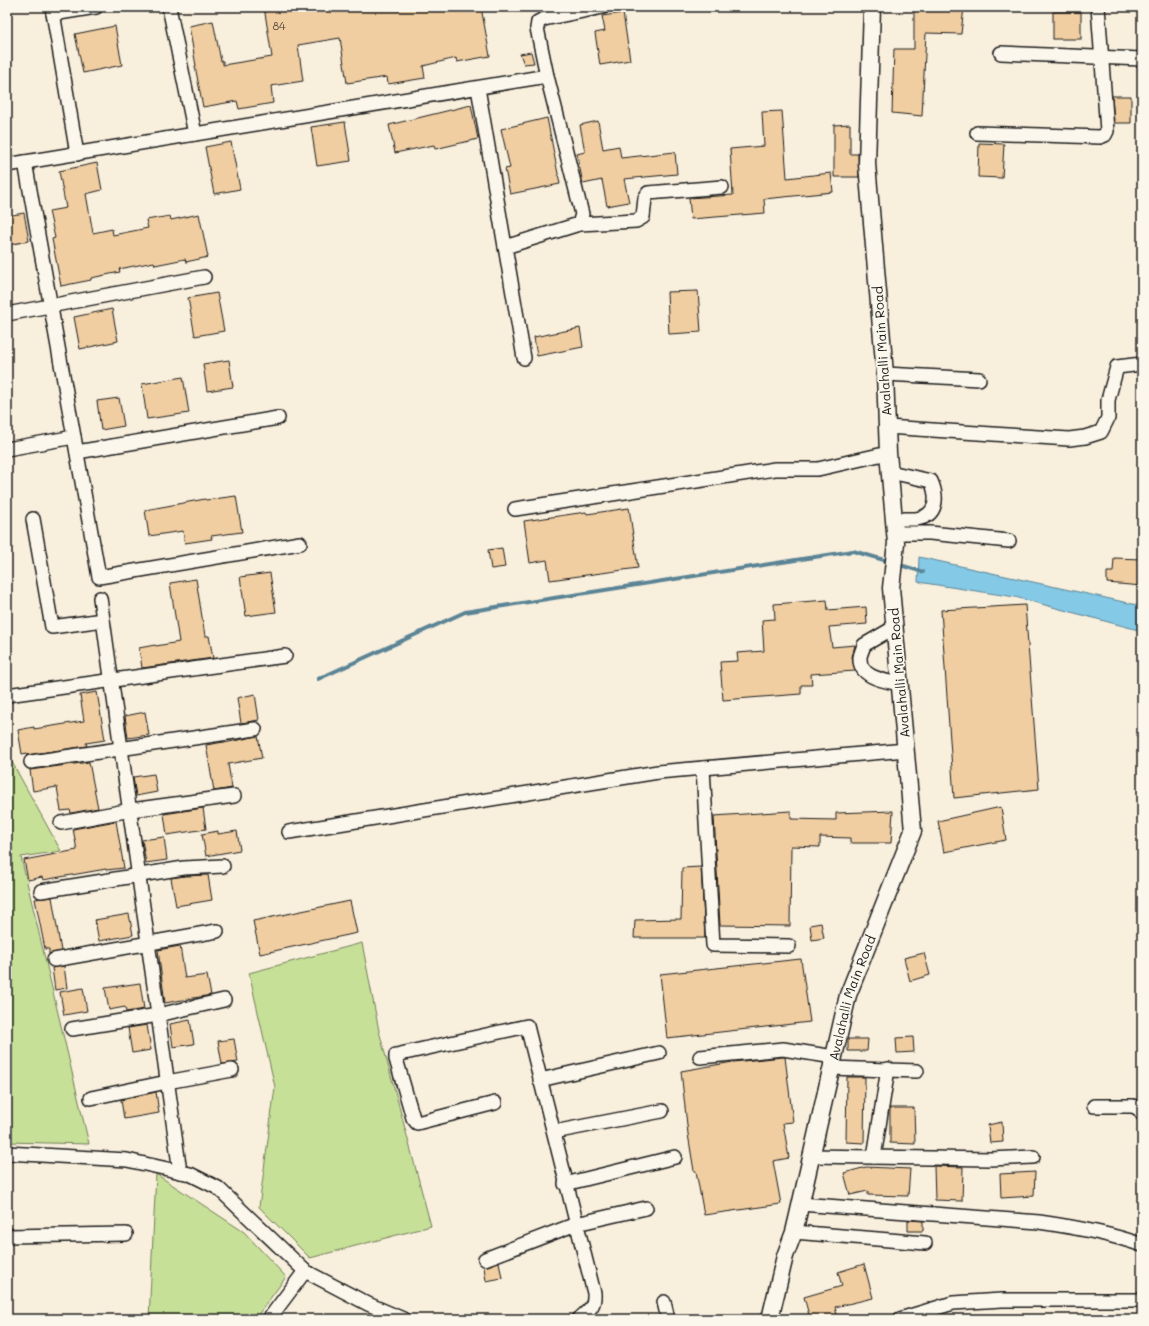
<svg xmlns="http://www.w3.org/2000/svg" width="1149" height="1326" font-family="Mali,sans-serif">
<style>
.green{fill:#c6e097;stroke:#717e5a}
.water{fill:#84c9e5;stroke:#5a8495}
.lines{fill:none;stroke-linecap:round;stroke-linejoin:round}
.stream{stroke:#5a8495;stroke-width:4}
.building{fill:#f0cea1;stroke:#1c1c1c}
.minor-casing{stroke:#1c1c1c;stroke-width:16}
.major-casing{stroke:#1c1c1c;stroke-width:19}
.minor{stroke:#fbf7ec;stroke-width:13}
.major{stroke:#fbf7ec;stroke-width:16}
.labels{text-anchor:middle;stroke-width:3.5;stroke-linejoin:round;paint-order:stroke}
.number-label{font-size:11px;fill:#51483d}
.street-label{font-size:13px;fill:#1c1c1c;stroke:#fbf7ec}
</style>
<rect width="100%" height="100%" fill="#f9efdd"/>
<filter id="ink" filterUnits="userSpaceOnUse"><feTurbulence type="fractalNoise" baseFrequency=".025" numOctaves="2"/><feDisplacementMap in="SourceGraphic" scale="8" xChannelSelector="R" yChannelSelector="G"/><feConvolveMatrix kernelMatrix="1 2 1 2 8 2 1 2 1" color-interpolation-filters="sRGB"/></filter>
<g filter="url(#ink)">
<g class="green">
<path d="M 7,753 L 61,851 L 21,857 L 89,1144 L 7,1142 Z"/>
<path d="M 362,943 L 379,1031 L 431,1226 L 310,1258 L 259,1207 L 275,1087 L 249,973 Z"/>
<path d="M 156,1174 L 244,1232 L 286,1277 L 255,1319 L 149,1319 Z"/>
</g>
<path class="water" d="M 919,557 L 1142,606 L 1142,631 L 1015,597 L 918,582 Z"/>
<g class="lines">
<g class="stream">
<path d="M 897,564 L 923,572"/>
<path d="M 318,679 L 465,612 L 853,551 L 891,562"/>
</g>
</g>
<g class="building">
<path d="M 264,7 L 481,7 L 490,56 L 457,62 L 456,58 L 423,66 L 425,78 L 388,84 L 387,77 L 347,83 L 340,38 L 298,45 L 303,81 L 271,86 L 273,103 L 239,109 L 237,101 L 203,107 L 195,66 L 196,66 L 189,26 L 213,21 L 221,61 L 223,61 L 223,65 L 272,57 Z"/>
<path d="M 914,7 L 964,7 L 961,34 L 926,33 L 922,116 L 892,113 L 894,49 L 914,49 Z"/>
<rect x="1053" y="12" width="28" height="27"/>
<path d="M 623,13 L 630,60 L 600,65 L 595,33 L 605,31 L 602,16 Z"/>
<path d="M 115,26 L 122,65 L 83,73 L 75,34 Z"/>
<path d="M 531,52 L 534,63 L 524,64 L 520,54 Z"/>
<path d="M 1112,96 L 1131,96 L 1131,123 L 1114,123 Z"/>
<path d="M 471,105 L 478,139 L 435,149 L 434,145 L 395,153 L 389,125 Z"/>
<path d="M 782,111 L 787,178 L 831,173 L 833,192 L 764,199 L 765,213 L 691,219 L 689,198 L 733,195 L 730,149 L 764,146 L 762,112 Z"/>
<path d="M 547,118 L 560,184 L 510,194 L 505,169 L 510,168 L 501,129 Z"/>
<path d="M 598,121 L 603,149 L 619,146 L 621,158 L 675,152 L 677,174 L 624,179 L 629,202 L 607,206 L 602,180 L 583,184 L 577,154 L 585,152 L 580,125 Z"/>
<path d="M 345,122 L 351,161 L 317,166 L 311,127 Z"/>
<path d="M 850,124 L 850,154 L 858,154 L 859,177 L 834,177 L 834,125 Z"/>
<path d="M 231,142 L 240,189 L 214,194 L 205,147 Z"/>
<path d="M 979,143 L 1004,144 L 1002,178 L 978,177 Z"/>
<path d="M 97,163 L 102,190 L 86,194 L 93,233 L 112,229 L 113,235 L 148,228 L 146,220 L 170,216 L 171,220 L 199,214 L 208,257 L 186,262 L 185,259 L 155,265 L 154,262 L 119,269 L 120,272 L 91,278 L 91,280 L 61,286 L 52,239 L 55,238 L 49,211 L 66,208 L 59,171 Z"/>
<path d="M 24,213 L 29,241 L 7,245 L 7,216 Z"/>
<path d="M 698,291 L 701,332 L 669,334 L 667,292 Z"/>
<path d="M 217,293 L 224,331 L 195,336 L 188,298 Z"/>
<path d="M 112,309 L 118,341 L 80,349 L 74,317 Z"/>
<path d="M 580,328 L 583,347 L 537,356 L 534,337 Z"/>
<path d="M 229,360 L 233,387 L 207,391 L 203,364 Z"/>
<path d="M 183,377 L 189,413 L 147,419 L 142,384 Z"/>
<path d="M 119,398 L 124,426 L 101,430 L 97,401 Z"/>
<path d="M 236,496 L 242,532 L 211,536 L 212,539 L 185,543 L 183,531 L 149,536 L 145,510 L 205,499 L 206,500 Z"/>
<path d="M 629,508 L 638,568 L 550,580 L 547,560 L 530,563 L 524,521 L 586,512 L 587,514 Z"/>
<path d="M 502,548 L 505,567 L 491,569 L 488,550 Z"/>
<path d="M 1114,558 L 1142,559 L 1142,586 L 1107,583 L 1107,572 L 1113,572 Z"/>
<path d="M 270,573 L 276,612 L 246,616 L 240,577 Z"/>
<path d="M 196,579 L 205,636 L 209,636 L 213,658 L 142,668 L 139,648 L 155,645 L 156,646 L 179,642 L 170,583 Z"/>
<path d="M 827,600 L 828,610 L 866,607 L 867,624 L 829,627 L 832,647 L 855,645 L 852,657 L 855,671 L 811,674 L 812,685 L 801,685 L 801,694 L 723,700 L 720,662 L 738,661 L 737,653 L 764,651 L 762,620 L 775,619 L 774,604 Z"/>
<path d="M 1025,605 L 1039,789 L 954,798 L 941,610 Z"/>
<path d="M 97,692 L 105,740 L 86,743 L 87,746 L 27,755 L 27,753 L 22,754 L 18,730 L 34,727 L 34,729 L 84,721 L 80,695 Z"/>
<path d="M 255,694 L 259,720 L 241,723 L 237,698 Z"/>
<path d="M 145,712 L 149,735 L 128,738 L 125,716 Z"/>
<path d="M 258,736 L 262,758 L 228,764 L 232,788 L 214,791 L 206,745 L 224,742 L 224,743 Z"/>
<path d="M 89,762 L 98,808 L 71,813 L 70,810 L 61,811 L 57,787 L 33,791 L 30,770 Z"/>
<path d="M 154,774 L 157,792 L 136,796 L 133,777 Z"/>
<path d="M 1001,807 L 1006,840 L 944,852 L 938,821 Z"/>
<path d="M 203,808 L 206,829 L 167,835 L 164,814 Z"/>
<path d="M 791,811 L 791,819 L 836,820 L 836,813 L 893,811 L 891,843 L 850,843 L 850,838 L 820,837 L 820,847 L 791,846 L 790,926 L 720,925 L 714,816 Z"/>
<path d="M 116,821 L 124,868 L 106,870 L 106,869 L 43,880 L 42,877 L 28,880 L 24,860 L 77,850 L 73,829 Z"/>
<path d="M 218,831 L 218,834 L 237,831 L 240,850 L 206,856 L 202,834 Z"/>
<path d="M 164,837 L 167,860 L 146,863 L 142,840 Z"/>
<path d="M 701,867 L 705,938 L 634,938 L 635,920 L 681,919 L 682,868 Z"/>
<path d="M 208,875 L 212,900 L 176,906 L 171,878 L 185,876 Z"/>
<path d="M 52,897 L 61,951 L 49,954 L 49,949 L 45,949 L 35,899 Z"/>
<path d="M 350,901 L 357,933 L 260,954 L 253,921 Z"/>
<path d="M 129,914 L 133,935 L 99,941 L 95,920 Z"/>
<path d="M 821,923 L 824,938 L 812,940 L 810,925 Z"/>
<path d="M 180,946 L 185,978 L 207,975 L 211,995 L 165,1003 L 158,950 Z"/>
<path d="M 924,953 L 930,975 L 910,981 L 904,958 Z"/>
<path d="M 801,959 L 810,1022 L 667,1038 L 660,974 Z"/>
<path d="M 64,966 L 67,988 L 55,990 L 52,968 Z"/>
<path d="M 140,983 L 144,1009 L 126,1012 L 125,1007 L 109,1010 L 105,988 Z"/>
<path d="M 83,988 L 87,1011 L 64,1015 L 60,992 Z"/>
<path d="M 190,1020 L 194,1044 L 173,1047 L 170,1024 Z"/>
<path d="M 147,1025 L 151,1050 L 132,1053 L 128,1028 Z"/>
<path d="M 913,1037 L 914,1052 L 897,1053 L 896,1038 Z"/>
<path d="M 234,1039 L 238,1062 L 222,1064 L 218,1041 Z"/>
<path d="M 848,1039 L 868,1039 L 867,1051 L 848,1051 Z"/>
<path d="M 783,1057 L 785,1057 L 793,1122 L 783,1123 L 789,1158 L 773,1161 L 781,1204 L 704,1215 L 696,1171 L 694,1171 L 688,1134 L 681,1071 L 733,1062 Z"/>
<path d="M 847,1077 L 865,1077 L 864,1143 L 846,1142 Z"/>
<path d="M 156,1092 L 159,1113 L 124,1119 L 121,1100 Z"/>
<path d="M 890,1108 L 914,1108 L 915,1144 L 890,1143 Z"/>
<path d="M 1002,1122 L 1003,1142 L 990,1143 L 988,1125 Z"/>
<path d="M 934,1166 L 963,1167 L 962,1201 L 935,1200 Z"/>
<path d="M 866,1167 L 910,1169 L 908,1196 L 868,1195 L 868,1191 L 850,1195 L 844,1173 Z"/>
<path d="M 1035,1172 L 1034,1196 L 1001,1198 L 1000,1174 Z"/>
<path d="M 908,1220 L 923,1221 L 923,1231 L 908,1231 Z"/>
<path d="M 499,1262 L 502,1278 L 486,1281 L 484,1267 Z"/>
<path d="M 864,1264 L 873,1298 L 835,1307 L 838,1319 L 810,1319 L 804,1297 L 842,1286 L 838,1272 Z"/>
</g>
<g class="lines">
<g class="minor-casing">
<g id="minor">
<path d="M 52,7 L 77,154"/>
<path d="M 169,7 L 195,134"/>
<path d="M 53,14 L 96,7"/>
<path d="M 1001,53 L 1142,59"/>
<path d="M 478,88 L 524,358"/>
<path d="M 977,133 L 1100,137 L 1105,135 L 1107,131 L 1098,7"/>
<path d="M 25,162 L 99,577 L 300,543"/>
<path d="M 7,165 L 547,76"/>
<path d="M 579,224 L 636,221 L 643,217 L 645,198 L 648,193 L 722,187"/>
<path d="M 505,247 L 579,224 L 582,214 L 547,76 L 537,28 L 538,22 L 544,19 L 603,7"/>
<path d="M 7,314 L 204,277"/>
<path d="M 885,374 L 979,379"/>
<path d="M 887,427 L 1069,439 L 1085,437 L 1101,432 L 1108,418 L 1108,400 L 1117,367 L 1142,364"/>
<path d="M 7,449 L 74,437"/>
<path d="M 77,452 L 278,418"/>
<path d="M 890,472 L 931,481 C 938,497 938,516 916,519 C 909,519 901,519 894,519"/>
<path d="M 515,509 L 775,469 L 818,469 L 888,453"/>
<path d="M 33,519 L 52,627 L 103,620"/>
<path d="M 895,533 L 930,533 L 1009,541"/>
<path d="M 100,598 C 127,789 154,980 180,1172"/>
<path d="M 895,627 L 864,645 C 863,649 860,654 860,658 C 859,678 886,681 900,684"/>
<path d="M 7,695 L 285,656"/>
<path d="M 31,762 L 255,729"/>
<path d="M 703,768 L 713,945 L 789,946"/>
<path d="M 61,823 L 131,810 L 234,796"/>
<path d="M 289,832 L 658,772 L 906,750"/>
<path d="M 41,891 L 184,868 L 223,866"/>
<path d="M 54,960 L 217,931"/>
<path d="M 72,1029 L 158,1015 L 224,1000"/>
<path d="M 700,1057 L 783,1049 L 834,1057"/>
<path d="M 831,1068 L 917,1071"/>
<path d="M 540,1080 L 659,1053"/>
<path d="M 91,1098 L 167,1082 L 232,1070"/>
<path d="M 495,1103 L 417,1123 L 413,1118 L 396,1059 L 396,1055 L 527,1026 C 549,1115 571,1204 594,1293 C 595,1307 589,1310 579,1319"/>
<path d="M 1094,1106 L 1133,1106 L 1139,1109 L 1142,1114"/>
<path d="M 554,1132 L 662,1111"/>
<path d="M 7,1153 L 127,1160 L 190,1174 L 218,1188 L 305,1271 L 368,1304 L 403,1319"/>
<path d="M 811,1156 L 990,1159 L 1033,1157"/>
<path d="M 874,1157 L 888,1069"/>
<path d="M 565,1184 L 675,1157"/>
<path d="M 800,1204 L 1039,1222 C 1074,1227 1109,1233 1142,1245"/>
<path d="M 794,1232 L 925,1243"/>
<path d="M 7,1236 L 126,1234"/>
<path d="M 485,1259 L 576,1224 L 646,1208"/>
<path d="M 664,1302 L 668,1319"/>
<path d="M 269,1319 L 305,1271"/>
<path d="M 900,1319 L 953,1303 L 1002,1300 L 1142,1300"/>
</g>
</g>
<g class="major-casing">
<g id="major">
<path id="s1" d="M 770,1319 L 785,1256 L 794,1232 L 798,1215 L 848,995 L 913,831 L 891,588 L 896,543 L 888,453 L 885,374 L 867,164 L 872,7"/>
</g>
</g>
<use href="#minor" class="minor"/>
<use href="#major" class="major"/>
</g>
</g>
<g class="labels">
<g class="number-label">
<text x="279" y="30">84</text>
</g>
<g class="street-label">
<text transform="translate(882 351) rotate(-94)" y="5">Avalahalli Main Road</text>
<text transform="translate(899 673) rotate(-95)" y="5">Avalahalli Main Road</text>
<text dy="5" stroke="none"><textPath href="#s1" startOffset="332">Avalahalli Main Road</textPath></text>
</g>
</g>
<rect width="1149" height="1326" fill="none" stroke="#fbf7ec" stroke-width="24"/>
<rect x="12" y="12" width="1125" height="1302" fill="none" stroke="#1c1c1c" stroke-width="1.5" filter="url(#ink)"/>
</svg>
